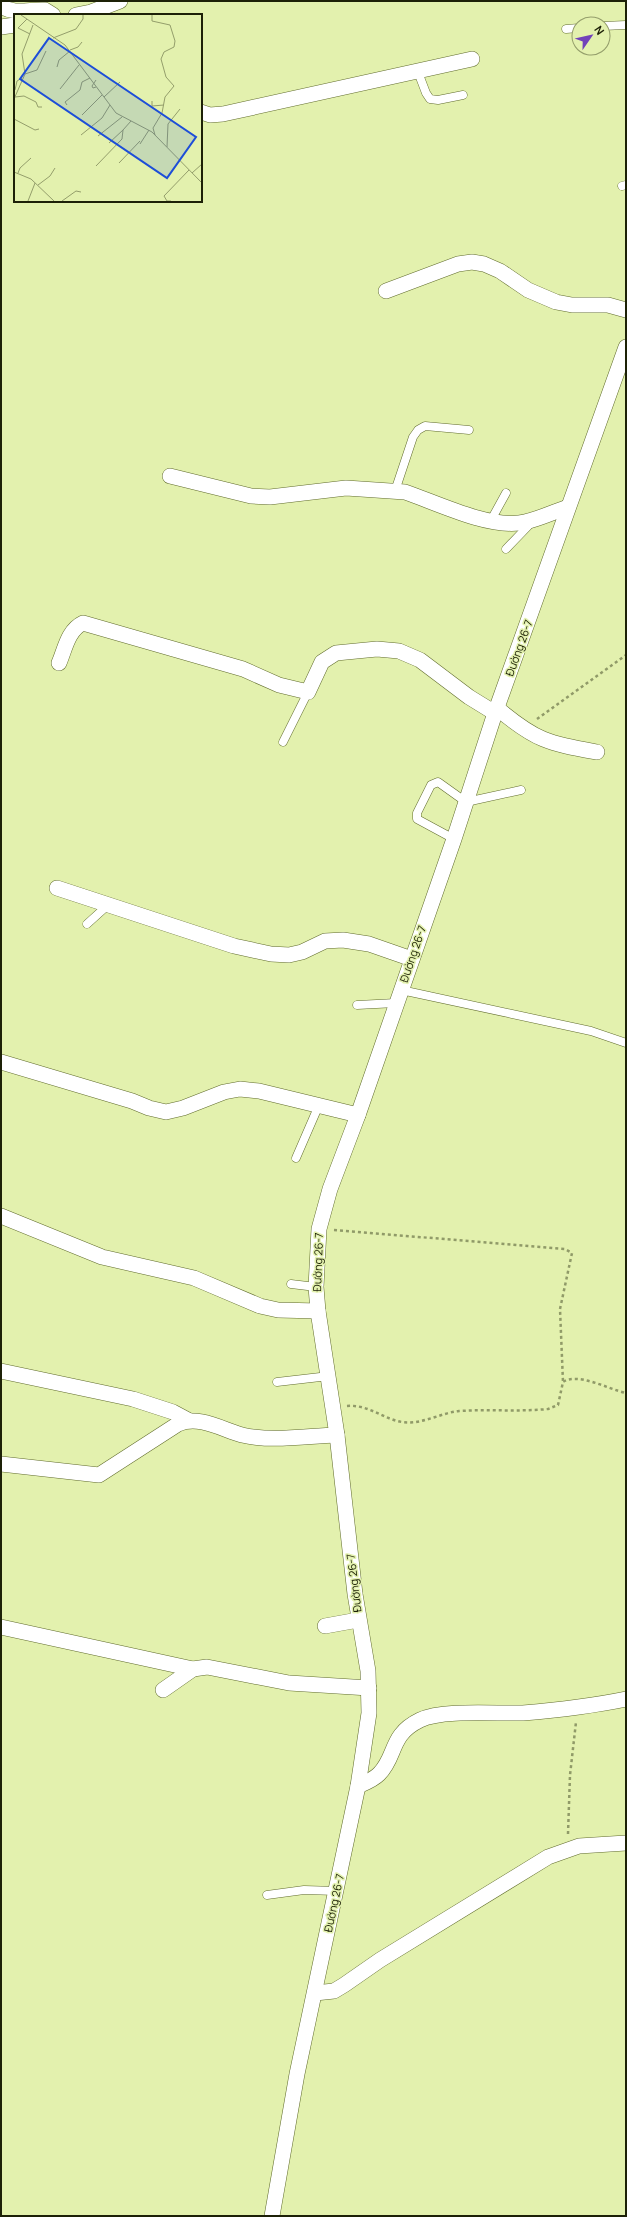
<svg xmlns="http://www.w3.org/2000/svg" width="627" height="2217" font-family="Manrope,sans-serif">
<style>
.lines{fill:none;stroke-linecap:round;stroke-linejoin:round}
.service-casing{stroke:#616c2d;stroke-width:9}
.minor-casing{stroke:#616c2d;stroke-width:16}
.path{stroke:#909a68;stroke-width:2.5;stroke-dasharray:3 3;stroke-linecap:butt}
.service{stroke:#fff;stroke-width:8}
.minor{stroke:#fff;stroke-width:15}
.labels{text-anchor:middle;stroke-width:3;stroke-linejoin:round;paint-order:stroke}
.street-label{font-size:11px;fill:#1d2107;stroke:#e3f1ae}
.inset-road{fill:none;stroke:#949e6b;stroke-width:1}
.view{fill:#1d4ed8;fill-opacity:0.15;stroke:#1d4ed8;stroke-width:2}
.inset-edge{fill:none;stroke:#1d2107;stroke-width:2}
</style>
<rect width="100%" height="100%" fill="#e3f1ae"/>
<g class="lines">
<g class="service-casing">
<g id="service">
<path d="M 603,26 L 626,25"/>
<path d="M 566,29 L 579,28"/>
<path d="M 418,72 L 426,93 L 430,99 L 438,100 L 463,95"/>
<path d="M 622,186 L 626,185"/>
<path d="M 395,491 L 413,437 L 418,430 L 425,426 L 469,430"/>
<path d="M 490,522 L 506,493"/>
<path d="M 506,549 L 532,522"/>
<path d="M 283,742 L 308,692"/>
<path d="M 454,839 L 417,819 L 417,813 L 431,785 L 438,782 L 466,802 L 521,790"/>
<path d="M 87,924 L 108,905"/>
<path d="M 401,990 L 591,1031 L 626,1043"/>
<path d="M 357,1005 L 396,1003"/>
<path d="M 296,1158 L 319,1105"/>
<path d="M 291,1284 L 316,1287"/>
<path d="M 277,1382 L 329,1376"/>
<path d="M 267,1895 L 304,1890 L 337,1891"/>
</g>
</g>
<g class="minor-casing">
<g id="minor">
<path d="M 1,6 C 14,15 30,9 45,10 L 53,15"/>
<path d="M 76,15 L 91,12 L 120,1"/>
<path d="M 1,27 L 15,25"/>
<path d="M 201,112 L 210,115 L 223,114 L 472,59"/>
<path d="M 386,291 L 458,264 L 472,262 L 484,264 L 500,271 L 528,290 L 556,302 L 572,305 L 608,305 L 626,310"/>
<path d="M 170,476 L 251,496 L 270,497 L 346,488 L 405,492 C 437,503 486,527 519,523 C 535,521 553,512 568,507"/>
<path d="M 59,663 C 65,649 68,630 83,623 L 243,669 L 279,685 L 308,692 L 322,662 L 336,653 L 377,649 L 399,651 L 420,660 L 469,697 L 495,713"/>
<path d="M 497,708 C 536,741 548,743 597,752"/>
<path d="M 57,888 L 234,946 L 271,954 L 289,955 L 302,952 L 325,941 L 343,940 L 369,944 L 412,959"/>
<path d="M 1,1062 L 132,1101 L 149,1108 L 166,1112 L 183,1108 L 224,1092 L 240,1089 L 259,1091 L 358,1115"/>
<path d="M 1,1216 L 102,1257 L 194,1278 L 260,1306 L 278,1310 L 318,1311"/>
<path d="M 1,1371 L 133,1399 L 173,1412 L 188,1420"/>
<path d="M 1,1464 L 99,1475 L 178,1424 C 199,1415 221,1429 242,1435 C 272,1442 306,1436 337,1435"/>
<path d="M 325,1626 L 358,1620"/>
<path d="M 1,1627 L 193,1669"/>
<path d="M 163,1690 L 193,1669 L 207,1667 L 289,1683 L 369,1688"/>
<path d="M 358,1786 C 365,1783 373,1780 379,1774 C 397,1756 389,1735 420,1720 C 443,1709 497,1714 523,1713 C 558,1710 592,1706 626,1699"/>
<path d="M 315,1993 L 334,1991 L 344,1985 L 380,1960 L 548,1857 L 579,1846 L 626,1843"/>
<path d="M 272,2216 L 297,2074 L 358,1786 L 369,1713 L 368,1671 L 355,1594 L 337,1435 L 318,1311 L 316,1287 L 319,1229 L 330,1189 L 358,1115 L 454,839 L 495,713 L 626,347"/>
</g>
</g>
<g class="path">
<path d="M 537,719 L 626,655"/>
<path d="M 334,1230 L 565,1249 L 572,1253 L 560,1309 L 563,1382"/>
<path d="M 347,1406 C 368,1404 383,1419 402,1422 C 422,1425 440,1413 459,1411 C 489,1409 518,1412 548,1409 L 558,1405 L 563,1382 C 578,1372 608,1389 626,1393"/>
<path d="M 568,1834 L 570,1775 L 576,1722"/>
</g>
<use href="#service" class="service"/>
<use href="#minor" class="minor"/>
</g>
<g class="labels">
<g class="street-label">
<text transform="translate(519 648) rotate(-70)" y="4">Đường 26-7</text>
<text transform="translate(413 954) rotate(-71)" y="4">Đường 26-7</text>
<text transform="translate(318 1262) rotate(-88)" y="4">Đường 26-7</text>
<text transform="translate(354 1583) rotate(-97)" y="4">Đường 26-7</text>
<text transform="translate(334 1903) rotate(-78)" y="4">Đường 26-7</text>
</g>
</g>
<g transform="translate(14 14)">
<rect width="188" height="188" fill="#e3f1ae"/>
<path class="inset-road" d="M 7,1 L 51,31 L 102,99 L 138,118 L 188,169M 138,1 L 138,7 L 156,11 L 161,27 L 160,33 L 150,38 L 147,45 L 152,63 L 160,72 L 151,83 L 148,99 L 139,114 L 141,121M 13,5 L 4,14 L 16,20M 39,24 L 62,15 L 69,5 L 69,1M 56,36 L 64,33 L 68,28M 43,53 L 45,46 L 56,37M 11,60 L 23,56 L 32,37M 82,66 L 78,72 L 79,74 L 82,73M 46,75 L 65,51M 1,76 L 3,67 L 8,64M 1,83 L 10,82 L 22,88 L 24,93 L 28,93M 90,83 L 106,68M 0,85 L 11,60 L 8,40 L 19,11M 138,87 L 138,92 L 150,91M 53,91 L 51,88 L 66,76 L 68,68 L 76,64M 68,101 L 88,81M 0,105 L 21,116 L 25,115M 67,121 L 88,104 L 96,91M 84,122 L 108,103M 95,129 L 109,116M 126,130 L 135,116M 153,133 L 154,110 L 166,95M 105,149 L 126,127M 82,152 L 108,125 L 109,116 L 117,107M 0,158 L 17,165 L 40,187M 4,159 L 6,154 L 17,144M 178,159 L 188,150M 24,171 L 36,162 L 41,154M 14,187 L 21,169M 48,187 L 62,177 L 67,178M 157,187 L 153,187 L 150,182 L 175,156"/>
<path class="view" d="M 35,24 L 182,123 L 153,164 L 6,65 Z"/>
<rect width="188" height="188" class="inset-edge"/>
</g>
<rect width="627" height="2217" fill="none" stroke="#1d2107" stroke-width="4"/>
<g transform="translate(591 36) rotate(56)"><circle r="19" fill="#e3f1ae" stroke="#949e6b"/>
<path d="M0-3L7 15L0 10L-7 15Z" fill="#7242ba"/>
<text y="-6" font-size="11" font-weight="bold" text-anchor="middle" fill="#1d2107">N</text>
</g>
</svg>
